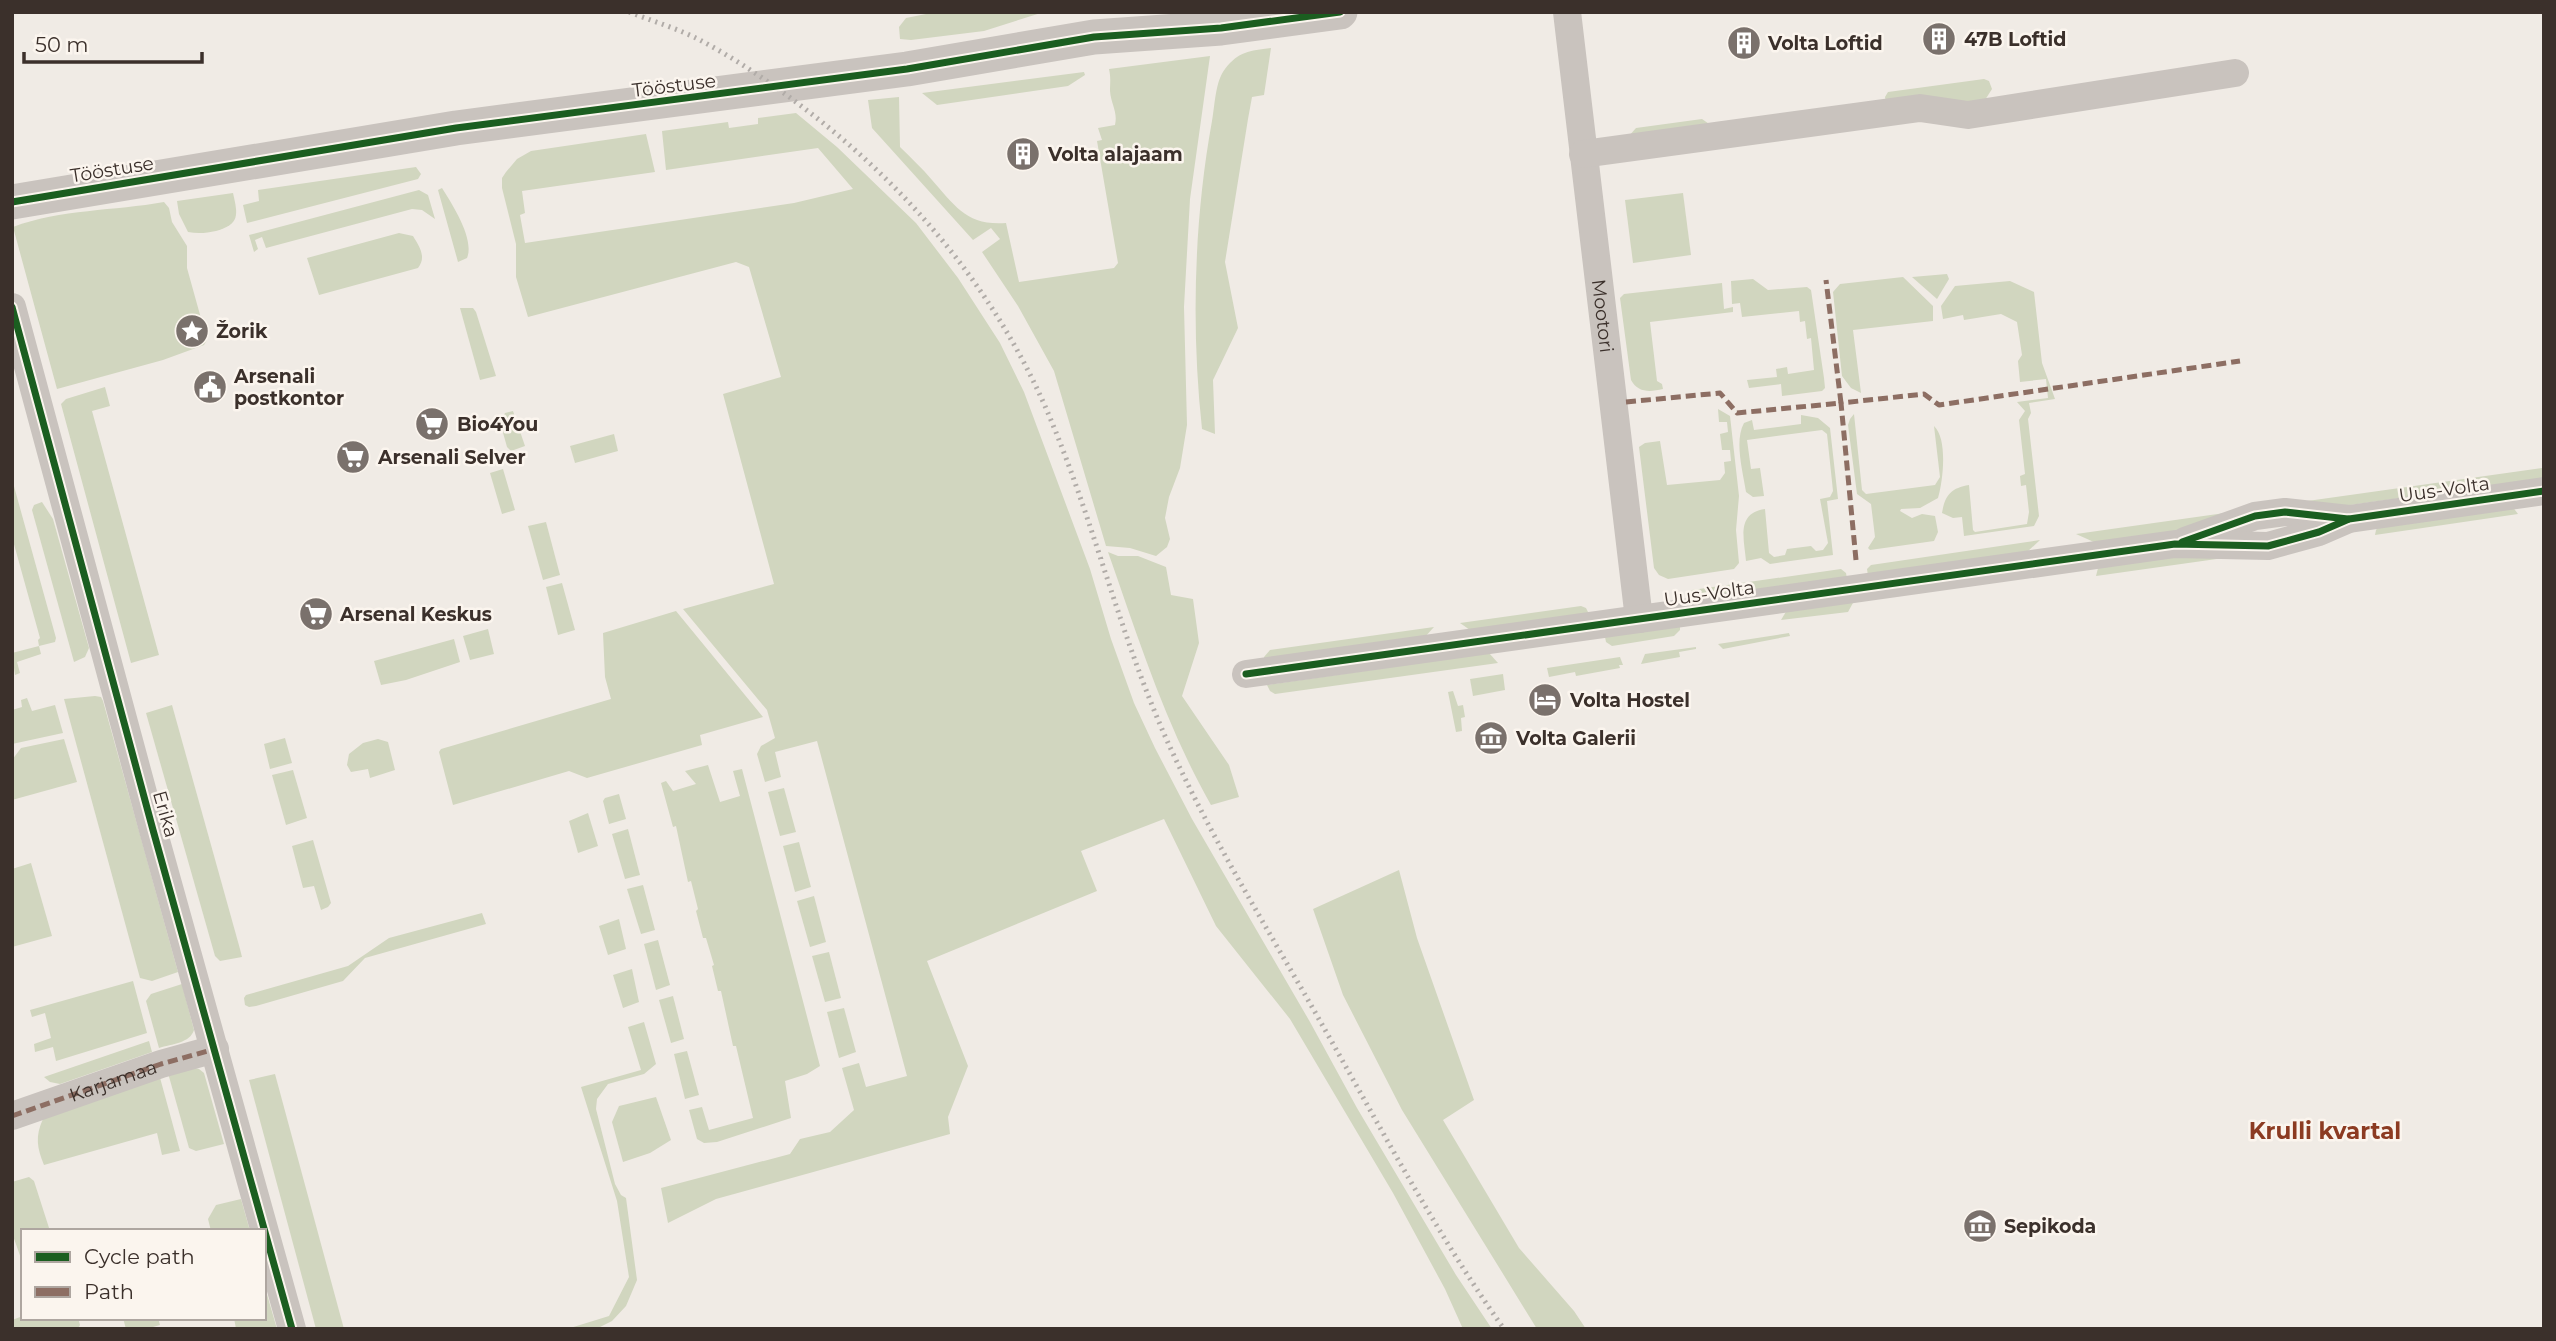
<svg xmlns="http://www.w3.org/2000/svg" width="2556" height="1341" font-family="Montserrat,sans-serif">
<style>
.green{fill:#d1d6bf}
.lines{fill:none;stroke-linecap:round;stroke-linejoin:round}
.minor{stroke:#c9c3be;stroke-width:28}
.tertiary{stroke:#c9c3be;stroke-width:35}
.rail{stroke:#b1aca8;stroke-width:5;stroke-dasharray:2 5;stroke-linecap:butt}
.quiet{stroke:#8d6e63;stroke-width:5;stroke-dasharray:10 5;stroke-linecap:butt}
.cycleway-casing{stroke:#fbf5ee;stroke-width:11}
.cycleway{stroke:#1b5e20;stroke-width:7}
.labels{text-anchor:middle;stroke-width:5;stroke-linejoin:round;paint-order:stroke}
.poi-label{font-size:19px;font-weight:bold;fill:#3b302b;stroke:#fbf5ee;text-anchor:start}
.street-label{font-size:19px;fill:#3b302b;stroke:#fbf5ee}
.quarter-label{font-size:23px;font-weight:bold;fill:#8c3b22;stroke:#fbf5ee}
</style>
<rect width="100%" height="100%" fill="#f0ebe5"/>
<g class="green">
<path d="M 936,12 L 1044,12 L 984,31 L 911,40 L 900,39 L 899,27 L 906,18 Z"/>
<path d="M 1271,48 L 1264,95 L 1252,97 L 1248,119 L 1225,262 L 1238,328 L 1213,380 L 1215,434 L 1202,429 C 1191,328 1194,220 1212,121 C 1215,105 1215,82 1225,69 C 1239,51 1249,51 1271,48 Z"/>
<path d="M 1210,56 L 1190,199 L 1184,307 L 1187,425 L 1180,468 L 1169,497 L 1165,518 L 1170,539 L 1167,547 L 1156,556 L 1130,548 L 1106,546 L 1054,371 L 1018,306 L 982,252 L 1000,239 L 991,228 L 973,240 L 872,128 L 868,100 L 899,97 L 900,147 C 911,158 922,168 932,180 C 955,206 967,226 1006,223 L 1019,282 L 1114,268 L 1118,263 L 1097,141 L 1102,140 L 1098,128 L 1115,125 C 1118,112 1111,104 1110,91 C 1110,83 1111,78 1109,69 Z"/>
<path d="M 1084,72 L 1085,75 L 1068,86 L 937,105 L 922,93 Z"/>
<path d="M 1984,79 L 1989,81 L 1992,89 L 1985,100 L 1964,102 L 1886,102 L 1885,97 L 1888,92 Z"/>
<path d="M 796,113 L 837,147 L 916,223 L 958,278 L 1000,343 L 1024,392 L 1090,569 L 1111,639 L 1134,703 L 1155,748 L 1192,819 L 1310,1022 L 1357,1108 L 1456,1275 L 1492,1329 L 1463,1329 L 1445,1289 L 1393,1193 L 1290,1019 L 1216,926 L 1164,819 L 1081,851 L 1097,891 L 927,961 L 968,1066 L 948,1117 L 950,1134 L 716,1199 L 668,1223 L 661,1188 L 790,1154 L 800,1139 L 830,1132 L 854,1110 L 842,1068 L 859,1063 L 866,1087 L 907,1076 L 817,741 L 775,752 L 781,777 L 765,782 L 757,754 L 761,746 L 775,738 L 767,710 L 683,609 L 774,584 L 723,394 L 781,377 L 749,267 L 736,262 L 528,317 L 516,277 L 516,244 L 502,188 L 502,178 L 506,172 L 517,159 L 531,151 L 646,134 L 655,172 L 522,191 L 525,213 L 520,215 L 525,243 L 794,203 L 853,189 L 818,148 L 666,170 L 662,131 L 728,122 L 729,128 L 758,124 L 758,118 Z"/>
<path d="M 1702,119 L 1712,126 L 1629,136 L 1636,128 Z"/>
<path d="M 416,167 L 421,174 L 418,179 L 247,223 L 243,205 L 259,201 L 258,190 Z"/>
<path d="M 442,188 C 452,204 475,239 467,258 L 458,262 L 438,190 Z"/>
<path d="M 419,190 L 428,195 L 435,219 L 422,210 L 412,209 L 266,248 L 262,237 L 255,240 L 258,249 L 254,252 L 249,235 Z"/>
<path d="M 233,193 C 238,215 240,224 216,231 C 207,233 198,234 188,232 L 179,214 L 177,201 Z"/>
<path d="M 1683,193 L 1691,255 L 1633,263 L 1625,200 Z"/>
<path d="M 164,202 L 169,208 L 172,222 L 187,246 L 187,268 L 207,340 L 204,345 L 163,360 L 57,389 L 13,227 C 60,209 115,211 164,202 Z"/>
<path d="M 399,233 L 413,236 C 419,246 427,257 418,268 L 319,295 L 307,258 Z"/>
<path d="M 1947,274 L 1949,279 L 1937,299 L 1912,277 Z"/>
<path d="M 1903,277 L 1933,306 L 1933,321 L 1853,330 L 1861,393 L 1851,388 L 1842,376 L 1833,292 L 1840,284 Z"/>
<path d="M 1753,279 L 1768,290 L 1807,287 L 1811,290 L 1824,378 L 1825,388 L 1822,391 L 1782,396 L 1781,384 L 1749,388 L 1747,380 L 1777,377 L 1776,369 L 1787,367 L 1788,374 L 1814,370 L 1811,338 L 1807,339 L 1805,321 L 1800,322 L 1799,311 L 1742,317 L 1740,303 L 1732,304 L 1731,281 Z"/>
<path d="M 2010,281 L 2034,292 L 2042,363 L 2055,399 L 2029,403 L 2031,413 L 2028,419 L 2039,516 L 2034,526 L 1964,536 L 1962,517 L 1953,518 L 1942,513 C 1945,495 1951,488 1969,485 L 1973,530 L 1975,532 L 2027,524 L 2029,512 L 2026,485 L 2021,486 L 2020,476 L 2025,474 L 2019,420 L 2025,411 L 2017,402 L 2048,398 L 2046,379 L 2020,382 L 2018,361 L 2022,355 L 2017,322 L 2001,314 L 1964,320 L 1963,315 L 1943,319 L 1941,306 L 1955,286 Z"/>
<path d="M 1722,283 L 1724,309 L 1733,307 L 1733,312 L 1650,322 L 1657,381 L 1662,384 L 1663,389 C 1650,392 1638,393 1631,380 L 1620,298 L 1624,294 Z"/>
<path d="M 460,308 L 473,308 L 476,312 L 496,376 L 480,380 Z"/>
<path d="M 105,387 L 110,406 L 92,411 L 159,655 L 131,663 L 61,404 L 66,399 Z"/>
<path d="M 1718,409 L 1730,416 L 1739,496 L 1736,530 L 1739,563 L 1734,569 L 1668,579 L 1659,575 L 1654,568 L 1639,447 L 1645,443 L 1660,441 L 1667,485 L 1720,480 L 1725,473 L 1724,462 L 1731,461 L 1730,450 L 1722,450 L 1720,434 L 1728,432 L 1727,422 L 1719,422 Z"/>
<path d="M 513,411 L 525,446 L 511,451 L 507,447 L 500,422 L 505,413 Z"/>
<path d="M 1854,414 L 1862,490 L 1866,494 L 1935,485 L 1940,477 L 1934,426 C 1948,439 1943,481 1938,498 L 1920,508 L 1901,509 L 1900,511 L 1912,518 L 1922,514 L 1935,516 L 1938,532 L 1934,541 L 1870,550 L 1868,548 L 1875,537 L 1871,504 L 1857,494 L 1848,425 L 1850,419 Z"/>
<path d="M 1801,415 L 1818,418 L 1830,428 L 1838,499 L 1827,501 L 1833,555 L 1770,564 L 1761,558 L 1746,561 C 1744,539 1736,513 1765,509 L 1769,553 L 1774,557 L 1785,555 L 1787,549 L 1811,546 L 1816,551 L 1823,550 L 1828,543 L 1820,499 L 1830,497 L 1833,491 L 1827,434 L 1822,430 L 1747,440 L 1751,469 L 1760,468 L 1764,496 L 1753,497 L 1746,492 C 1743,472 1734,441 1744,423 L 1752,420 L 1754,430 L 1801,424 Z"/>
<path d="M 614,434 L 618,451 L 575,463 L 570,446 Z"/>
<path d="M 2542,468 L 2544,478 L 2336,507 L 2279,505 Z"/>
<path d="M 503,469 L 515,510 L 502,514 L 490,473 Z"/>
<path d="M 12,479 L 56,638 L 55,642 L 39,646 L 41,654 L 17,662 L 20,673 L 15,675 L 12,653 L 39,646 L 38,640 L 40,638 L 12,537 Z"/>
<path d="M 42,502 L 53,519 L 89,648 L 85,657 L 74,662 L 32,510 L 34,505 Z"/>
<path d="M 2512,506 L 2518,514 L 2375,535 L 2376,530 L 2379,526 Z"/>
<path d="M 2253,509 L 2184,530 L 2096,543 L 2076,534 Z"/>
<path d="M 546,522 L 560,575 L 543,580 L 528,526 Z"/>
<path d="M 2040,540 L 2026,553 L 1868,576 L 1867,569 L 1871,565 Z"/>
<path d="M 1108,552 L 1118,556 L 1138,556 L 1166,567 L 1171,595 L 1193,599 L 1199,643 L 1182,696 L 1229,765 L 1239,797 L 1211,805 C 1165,724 1139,640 1108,552 Z"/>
<path d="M 2188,552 L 2245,555 L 2096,576 L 2098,568 Z"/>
<path d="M 1841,569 L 1846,573 L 1847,579 L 1687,602 L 1687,597 L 1692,590 Z"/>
<path d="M 562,583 L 575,630 L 558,635 L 546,587 Z"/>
<path d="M 1854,601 L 1848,612 L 1781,620 L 1787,610 Z"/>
<path d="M 1581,606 L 1586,608 L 1590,616 L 1470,630 L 1460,623 Z"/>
<path d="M 676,611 L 763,717 L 700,735 L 702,745 L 587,778 L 569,771 L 453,805 L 439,752 L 441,749 L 611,699 L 605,677 L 603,633 Z"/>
<path d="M 1680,626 L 1680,630 L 1674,636 L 1612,646 L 1606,642 L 1605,637 Z"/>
<path d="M 1434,627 L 1424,638 L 1264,663 L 1264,657 L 1270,650 Z"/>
<path d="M 488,629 L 494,654 L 470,660 L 463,636 Z"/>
<path d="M 1789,633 L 1790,636 L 1723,649 L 1718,644 Z"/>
<path d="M 454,639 L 460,662 L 406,680 L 381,685 L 374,661 Z"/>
<path d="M 1696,647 L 1696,649 L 1679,652 L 1680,657 L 1641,664 L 1645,654 Z"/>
<path d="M 1489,653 L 1498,663 L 1275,694 L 1270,691 L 1267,685 Z"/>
<path d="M 1620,657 L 1623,665 L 1619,665 L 1620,668 L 1576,676 L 1575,672 L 1549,677 L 1547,668 Z"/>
<path d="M 1503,674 L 1505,690 L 1473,696 L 1470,679 Z"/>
<path d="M 1453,691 L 1458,706 L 1463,705 L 1465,717 L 1461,718 L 1462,731 L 1456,732 L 1448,692 Z"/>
<path d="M 95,696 L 101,697 L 103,701 L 178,972 L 152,981 L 140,978 L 64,699 Z"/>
<path d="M 27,698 L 32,711 L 55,705 L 63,733 L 12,744 L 12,710 L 22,707 L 21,700 Z"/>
<path d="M 172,705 L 240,949 L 242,957 L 220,961 L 215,956 L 146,713 Z"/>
<path d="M 285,738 L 292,763 L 270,769 L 264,744 Z"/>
<path d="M 64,739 L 77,782 L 12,800 L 12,760 L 21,748 Z"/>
<path d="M 378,739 L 388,742 L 395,770 L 370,778 L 368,769 L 351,772 L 347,765 L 349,754 L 363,743 Z"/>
<path d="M 708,765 L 720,802 L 740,796 L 733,771 L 742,769 L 820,1066 L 807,1074 L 785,1081 L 791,1118 L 717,1142 L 704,1143 L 697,1139 L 689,1110 L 702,1107 L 709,1130 L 753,1118 L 736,1046 L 733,1046 L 721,991 L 718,991 L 712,966 L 714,965 L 706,938 L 703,938 L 696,911 L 698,909 L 691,881 L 688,882 L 676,826 L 673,827 L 661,783 L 666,781 L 673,791 L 696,784 L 685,771 Z"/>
<path d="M 293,770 L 307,818 L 286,825 L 272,775 Z"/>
<path d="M 784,788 L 796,832 L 780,836 L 768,792 Z"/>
<path d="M 619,794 L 626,819 L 609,824 L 603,801 L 605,798 Z"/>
<path d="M 588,813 L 598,846 L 578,853 L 569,821 Z"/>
<path d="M 628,829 L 640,875 L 625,879 L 612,834 Z"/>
<path d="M 313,840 L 331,903 L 328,907 L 321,910 L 314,886 L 303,888 L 292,846 Z"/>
<path d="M 799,842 L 811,887 L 795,892 L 783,846 Z"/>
<path d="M 31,863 L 52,936 L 12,947 L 12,869 Z"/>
<path d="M 1399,870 L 1417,938 L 1474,1100 L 1443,1120 L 1519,1248 L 1574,1311 L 1586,1329 L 1537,1329 L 1402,1110 L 1343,995 L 1313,909 Z"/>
<path d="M 643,885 L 655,930 L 641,934 L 627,889 Z"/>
<path d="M 814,896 L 826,942 L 810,947 L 797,901 Z"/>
<path d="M 482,913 L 486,924 L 365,958 L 343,981 L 256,1006 L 249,1007 L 245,1005 L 244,998 L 246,995 L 348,966 L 389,938 Z"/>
<path d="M 619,919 L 626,949 L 608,955 L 599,926 Z"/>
<path d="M 658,940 L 670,985 L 656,990 L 644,944 Z"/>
<path d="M 829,952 L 841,998 L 825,1002 L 812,956 Z"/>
<path d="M 632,969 L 639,1002 L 623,1008 L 613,975 Z"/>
<path d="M 133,981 L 147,1033 L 56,1061 L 53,1047 L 35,1052 L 34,1044 L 51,1038 L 45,1013 L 32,1017 L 30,1010 Z"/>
<path d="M 182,984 L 194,1030 C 190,1043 172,1044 159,1048 L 146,1001 L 151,994 Z"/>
<path d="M 673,996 L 684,1039 L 671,1043 L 659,1000 Z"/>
<path d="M 844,1008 L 856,1052 L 839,1058 L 827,1012 Z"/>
<path d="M 644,1022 L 656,1064 L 644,1074 L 608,1084 L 597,1099 L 596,1109 L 615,1184 L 621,1195 L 626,1198 L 637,1280 L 626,1306 L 612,1321 L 596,1329 L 567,1329 L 609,1316 L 629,1277 L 617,1201 L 581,1087 L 641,1070 L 628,1027 Z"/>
<path d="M 149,1041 L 152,1052 L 60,1084 L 50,1082 L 44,1077 Z"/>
<path d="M 687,1051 L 699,1095 L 685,1099 L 674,1054 Z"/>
<path d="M 191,1067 L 199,1069 L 204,1073 L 224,1144 L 196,1151 L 189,1148 L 168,1073 Z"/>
<path d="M 159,1074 L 180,1151 L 162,1155 L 157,1133 L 44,1165 C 37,1148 35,1136 43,1119 Z"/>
<path d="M 275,1074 L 344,1329 L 316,1329 L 249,1080 Z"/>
<path d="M 656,1097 L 671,1140 L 650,1153 L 623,1162 L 612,1122 L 619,1106 Z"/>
<path d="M 29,1177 L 34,1181 L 50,1231 L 23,1231 L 23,1264 L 12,1233 L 12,1182 Z"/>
<path d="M 241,1199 L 250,1231 L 211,1231 L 208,1219 L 216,1205 Z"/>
<path d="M 264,1284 L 277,1329 L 236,1329 L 234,1318 L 264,1318 Z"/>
<path d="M 23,1316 L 23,1318 L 78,1318 L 80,1325 L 78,1329 L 12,1329 L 12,1320 Z"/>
<path d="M 123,1318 L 158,1318 L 160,1325 L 146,1329 L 126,1329 Z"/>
</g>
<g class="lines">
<g class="minor">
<path id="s1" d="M 1567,12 L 1639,619"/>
<path d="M 1583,154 L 1920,108 L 1968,115 L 2235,73"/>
<path d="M 12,307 L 153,830 L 292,1329"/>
<path d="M 2185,541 L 2255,516 L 2285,512 L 2349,519"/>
<path d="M 1246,674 L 2175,544 L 2268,546 L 2319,532 L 2349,519 L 2544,491"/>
<path id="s2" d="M 12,1116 L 161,1064 L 215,1049"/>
</g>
<path class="tertiary" d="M 12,202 L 456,128 L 907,69 L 1094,37 L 1221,28 L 1340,12"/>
<path class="rail" d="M 629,12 C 652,21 676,28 698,39 C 738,60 777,87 813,115 C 914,194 997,294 1048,413 C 1097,528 1123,651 1178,764 C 1221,855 1275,941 1324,1028 C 1382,1130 1436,1233 1504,1329"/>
<g class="quiet">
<path d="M 1626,402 L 1720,393 L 1737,413 L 1841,403 L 1826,280"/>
<path d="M 1856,560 L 1841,403 L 1924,394 L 1939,405 L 2240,361"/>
<path d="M 12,1116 L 161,1064 L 215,1049"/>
</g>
<g class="cycleway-casing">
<g id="cycleway">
<path d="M 12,202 L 456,128 L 907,69 L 1094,37 L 1221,28 L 1340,12"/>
<path d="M 12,307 L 153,830 L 292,1329"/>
<path d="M 2182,542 L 2255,516 L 2285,512 L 2348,519"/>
<path d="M 1246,674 L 2175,544 L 2268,546 L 2319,532 L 2349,519 L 2544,491"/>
</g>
</g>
<use href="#cycleway" class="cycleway"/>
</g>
<defs>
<g id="building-disc" transform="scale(1.75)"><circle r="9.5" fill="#7a716c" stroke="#fbf5ee"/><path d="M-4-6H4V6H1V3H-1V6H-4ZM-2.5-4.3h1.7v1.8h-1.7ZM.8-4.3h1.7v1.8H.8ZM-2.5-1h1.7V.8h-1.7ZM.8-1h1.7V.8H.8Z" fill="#fff"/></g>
<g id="sight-disc" transform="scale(1.75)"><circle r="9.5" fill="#7a716c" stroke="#fbf5ee"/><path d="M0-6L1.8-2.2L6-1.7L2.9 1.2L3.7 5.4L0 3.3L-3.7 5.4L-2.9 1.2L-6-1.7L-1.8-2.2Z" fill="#fff"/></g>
<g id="civic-disc" transform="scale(1.75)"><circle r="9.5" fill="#7a716c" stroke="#fbf5ee"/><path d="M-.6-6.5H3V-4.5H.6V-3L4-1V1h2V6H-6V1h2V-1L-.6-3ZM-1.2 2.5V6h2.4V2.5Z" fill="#fff"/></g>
<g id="supermarket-disc" transform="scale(1.75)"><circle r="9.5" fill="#7a716c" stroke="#fbf5ee"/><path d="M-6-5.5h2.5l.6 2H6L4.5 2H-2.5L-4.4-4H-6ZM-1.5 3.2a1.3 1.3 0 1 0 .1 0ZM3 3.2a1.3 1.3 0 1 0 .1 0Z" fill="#fff"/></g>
<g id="hotel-disc" transform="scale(1.75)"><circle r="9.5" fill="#7a716c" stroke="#fbf5ee"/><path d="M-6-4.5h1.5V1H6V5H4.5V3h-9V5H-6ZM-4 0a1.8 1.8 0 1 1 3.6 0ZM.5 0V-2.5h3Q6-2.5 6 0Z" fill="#fff"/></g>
<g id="museum-disc" transform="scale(1.75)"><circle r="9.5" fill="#7a716c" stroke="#fbf5ee"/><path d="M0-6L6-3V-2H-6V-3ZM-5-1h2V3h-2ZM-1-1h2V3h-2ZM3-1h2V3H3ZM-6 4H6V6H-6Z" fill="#fff"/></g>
</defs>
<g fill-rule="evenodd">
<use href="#building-disc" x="1939" y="39"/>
<use href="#building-disc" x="1744" y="43"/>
<use href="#building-disc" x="1023" y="154"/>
<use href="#sight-disc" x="192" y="331"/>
<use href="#civic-disc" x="210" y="387"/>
<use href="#supermarket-disc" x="432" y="424"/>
<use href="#supermarket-disc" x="353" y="457"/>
<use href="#supermarket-disc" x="316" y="614"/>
<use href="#hotel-disc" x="1545" y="700"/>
<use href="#museum-disc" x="1491" y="738"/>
<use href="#museum-disc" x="1980" y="1226"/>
</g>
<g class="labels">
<g class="poi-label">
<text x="1964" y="46">47B Loftid</text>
<text x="1768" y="50">Volta Loftid</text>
<text x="1048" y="161">Volta alajaam</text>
<text x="216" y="338">Žorik</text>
<text x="234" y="383">Arsenali<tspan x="234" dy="22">postkontor</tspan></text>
<text x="457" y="431">Bio4You</text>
<text x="378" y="464">Arsenali Selver</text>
<text x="340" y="621">Arsenal Keskus</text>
<text x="1570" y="707">Volta Hostel</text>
<text x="1516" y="745">Volta Galerii</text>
<text x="2004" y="1233">Sepikoda</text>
</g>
<g class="street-label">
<text transform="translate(674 85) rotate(-7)" y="7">Tööstuse</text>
<text transform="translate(112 169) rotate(-9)" y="7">Tööstuse</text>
<text dy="7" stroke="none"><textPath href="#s1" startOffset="306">Mootori</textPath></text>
<text transform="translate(2444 489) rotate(-8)" y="7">Uus-Volta</text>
<text transform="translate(1709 593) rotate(-8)" y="7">Uus-Volta</text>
<text transform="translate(166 814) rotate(74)" y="7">Erika</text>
<text dy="7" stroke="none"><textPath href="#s2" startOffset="107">Karjamaa</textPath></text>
</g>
<g class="quarter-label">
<text x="2325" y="1139">Krulli kvartal</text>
</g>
</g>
<rect width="2556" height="1341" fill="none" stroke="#3b302b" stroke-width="28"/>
<rect x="21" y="1229" width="245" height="91" fill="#fbf5ee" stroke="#aea6a0" stroke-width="2"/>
<rect x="35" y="1252" width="35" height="10" fill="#1b5e20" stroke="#aea6a0" stroke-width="2"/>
<text x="84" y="1264" font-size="21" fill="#3b302b">Cycle path</text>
<rect x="35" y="1287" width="35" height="10" fill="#8d6e63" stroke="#aea6a0" stroke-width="2"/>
<text x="84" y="1299" font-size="21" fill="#3b302b">Path</text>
<path d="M24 52v10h178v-10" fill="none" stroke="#3b302b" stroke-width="3.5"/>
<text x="35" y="52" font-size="21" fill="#3b302b" stroke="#fbf5ee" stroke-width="5" paint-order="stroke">50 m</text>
</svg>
